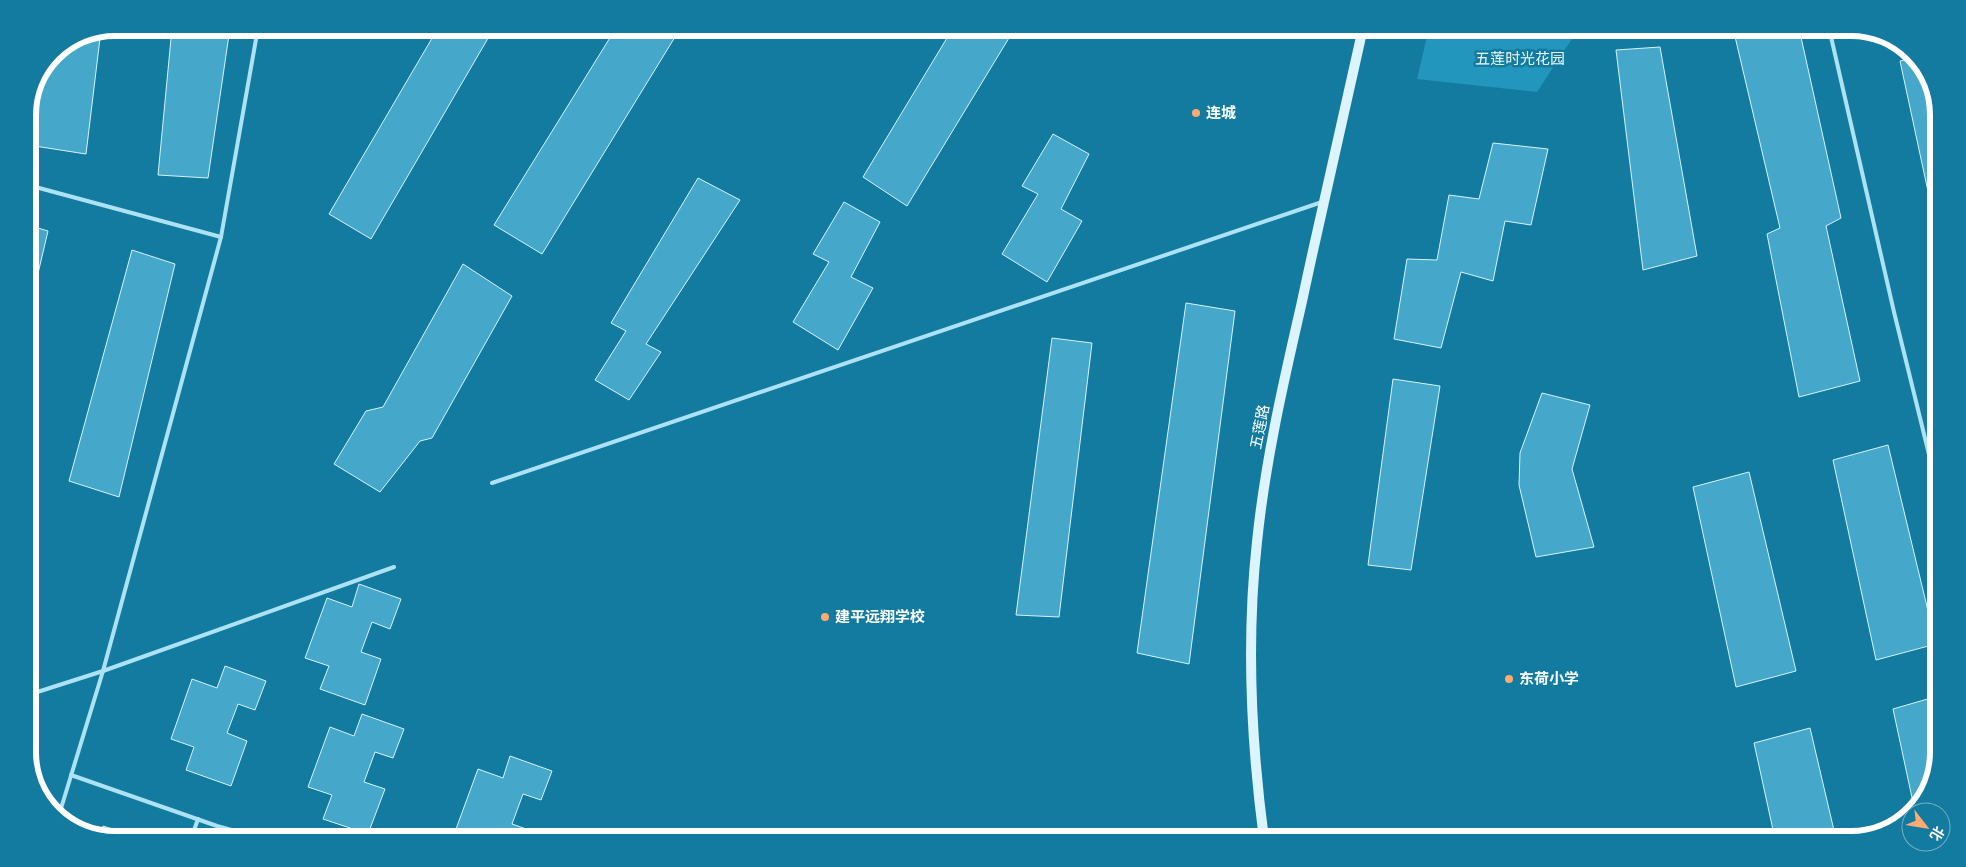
<svg xmlns="http://www.w3.org/2000/svg" width="1966" height="867" font-family="'Exo 2','Noto Sans SC',sans-serif">
<style>
.green{fill:#2396bd}
.building{fill:#45a7c9;stroke:#d5f3fd}
.lines{fill:none;stroke-linecap:round;stroke-linejoin:round}
.lane{stroke:#ace2f4;stroke-width:4}
.secondary{stroke:#dcf4fd;stroke-width:10}
.poi-dot{fill:#ffab70;stroke:#147ba0;stroke-width:2}
.labels{text-anchor:middle;stroke-width:5;stroke-linejoin:round;paint-order:stroke}
.park-label{font-size:15px;fill:#ecfafe;stroke:#147ba0}
.poi-label{font-size:15px;font-weight:bold;fill:#fff;stroke:#147ba0;text-anchor:start}
.street-label{font-size:15px;fill:#fff;stroke:#147ba0}
.rim{fill:none;stroke:#fff;stroke-width:6}
</style>
<rect width="100%" height="100%" fill="#147ba0"/>
<path class="green" d="M 1429,28 L 1579,28 L 1537,92 L 1417,79 Z"/>
<g class="building">
<path d="M 172,28 L 230,28 L 208,178 L 158,175 Z"/>
<path d="M 438,28 L 494,28 L 371,239 L 329,214 Z"/>
<path d="M 616,28 L 660,28 L 675,37 L 542,254 L 494,225 Z"/>
<path d="M 953,28 L 1015,28 L 907,206 L 863,177 Z"/>
<path d="M 1733,28 L 1799,28 L 1841,218 L 1826,226 L 1860,381 L 1799,397 L 1767,234 L 1780,228 Z"/>
<path d="M 101,30 L 86,154 L 28,145 L 28,110 L 54,53 L 82,34 Z"/>
<path d="M 1660,47 L 1697,256 L 1643,270 L 1616,50 Z"/>
<path d="M 1913,58 L 1923,66 L 1938,110 L 1938,238 L 1900,61 Z"/>
<path d="M 1053,134 L 1089,154 L 1061,209 L 1082,221 L 1047,282 L 1002,254 L 1038,194 L 1022,186 Z"/>
<path d="M 1493,143 L 1548,149 L 1531,225 L 1505,221 L 1493,281 L 1461,272 L 1441,348 L 1394,339 L 1407,259 L 1437,260 L 1449,195 L 1479,199 Z"/>
<path d="M 698,178 L 740,200 L 646,344 L 661,352 L 629,400 L 595,380 L 626,331 L 611,323 Z"/>
<path d="M 844,202 L 880,222 L 851,277 L 873,288 L 838,350 L 793,322 L 829,262 L 813,254 Z"/>
<path d="M 28,225 L 48,231 L 28,316 Z"/>
<path d="M 132,250 L 175,264 L 119,497 L 69,481 Z"/>
<path d="M 463,264 L 512,296 L 432,438 L 420,441 L 380,492 L 334,464 L 366,411 L 383,407 Z"/>
<path d="M 1186,303 L 1235,311 L 1189,664 L 1137,653 Z"/>
<path d="M 1052,338 L 1092,343 L 1059,617 L 1016,615 Z"/>
<path d="M 1393,379 L 1440,386 L 1411,570 L 1368,565 Z"/>
<path d="M 1542,393 L 1590,405 L 1572,469 L 1594,547 L 1536,557 L 1519,485 L 1520,453 Z"/>
<path d="M 1888,445 L 1936,644 L 1876,660 L 1833,460 Z"/>
<path d="M 1749,472 L 1796,671 L 1736,687 L 1693,487 Z"/>
<path d="M 359,584 L 401,599 L 390,629 L 372,622 L 361,652 L 381,659 L 365,705 L 320,689 L 329,666 L 305,658 L 327,598 L 352,607 Z"/>
<path d="M 225,666 L 266,681 L 255,710 L 238,704 L 227,733 L 247,741 L 231,786 L 186,770 L 194,747 L 171,739 L 192,679 L 217,688 Z"/>
<path d="M 1938,696 L 1938,751 L 1932,785 L 1914,807 L 1893,709 Z"/>
<path d="M 362,714 L 404,729 L 393,758 L 375,752 L 364,782 L 385,789 L 368,834 L 323,819 L 332,795 L 308,787 L 330,727 L 354,736 Z"/>
<path d="M 1810,728 L 1836,839 L 1775,839 L 1754,743 Z"/>
<path d="M 510,756 L 552,771 L 541,800 L 523,794 L 512,824 L 532,831 L 529,839 L 479,839 L 479,838 L 456,829 L 478,769 L 503,778 Z"/>
<path d="M 103,826 L 144,839 L 116,839 L 99,836 Z"/>
</g>
<g class="lines">
<g class="lane">
<path d="M 1829,28 L 1894,312 L 1938,491"/>
<path d="M 28,185 L 221,237"/>
<path d="M 492,483 L 1322,202"/>
<path d="M 28,695 L 103,671 L 394,567"/>
<path d="M 71,775 L 217,826 L 264,839"/>
<path d="M 59,815 L 103,671 L 221,237 L 258,28"/>
<path d="M 191,839 L 198,819"/>
</g>
<path class="secondary" d="M 1264,839 C 1251,741 1246,641 1257,542 C 1265,463 1283,384 1301,306 C 1321,213 1342,120 1363,28"/>
</g>
<g class="poi-dot">
<circle cx="1196" cy="113" r="5"/>
<circle cx="825" cy="617" r="5"/>
<circle cx="1509" cy="679" r="5"/>
</g>
<g class="labels">
<g class="park-label">
<text x="1520" y="64">五莲时光花园</text>
</g>
<g class="poi-label">
<text x="1206" y="118">连城</text>
<text x="835" y="622">建平远翔学校</text>
<text x="1519" y="684">东荷小学</text>
</g>
<g class="street-label">
<text transform="translate(1260 427) rotate(-79)" y="5">五莲路</text>
</g>
</g>
<path d="M0 0H1966V867H0ZM115 36H1851A79 79 0 0 1 1930 115V752A79 79 0 0 1 1851 831H115A79 79 0 0 1 36 752V115A79 79 0 0 1 115 36Z" fill="#147ba0" fill-rule="evenodd"/>
<path class="rim" d="M115 36H1851A79 79 0 0 1 1930 115V752A79 79 0 0 1 1851 831H115A79 79 0 0 1 36 752V115A79 79 0 0 1 115 36Z"/>
<g transform="translate(1926 827) rotate(121)"><circle r="24" fill="#147ba0" stroke="#72b0c6"/>
<path d="M0-4L9 19L0 12L-9 19Z" fill="#ffab70"/>
<text y="-8" font-size="14" font-weight="bold" text-anchor="middle" fill="#ffffff">北</text>
</g>
</svg>
